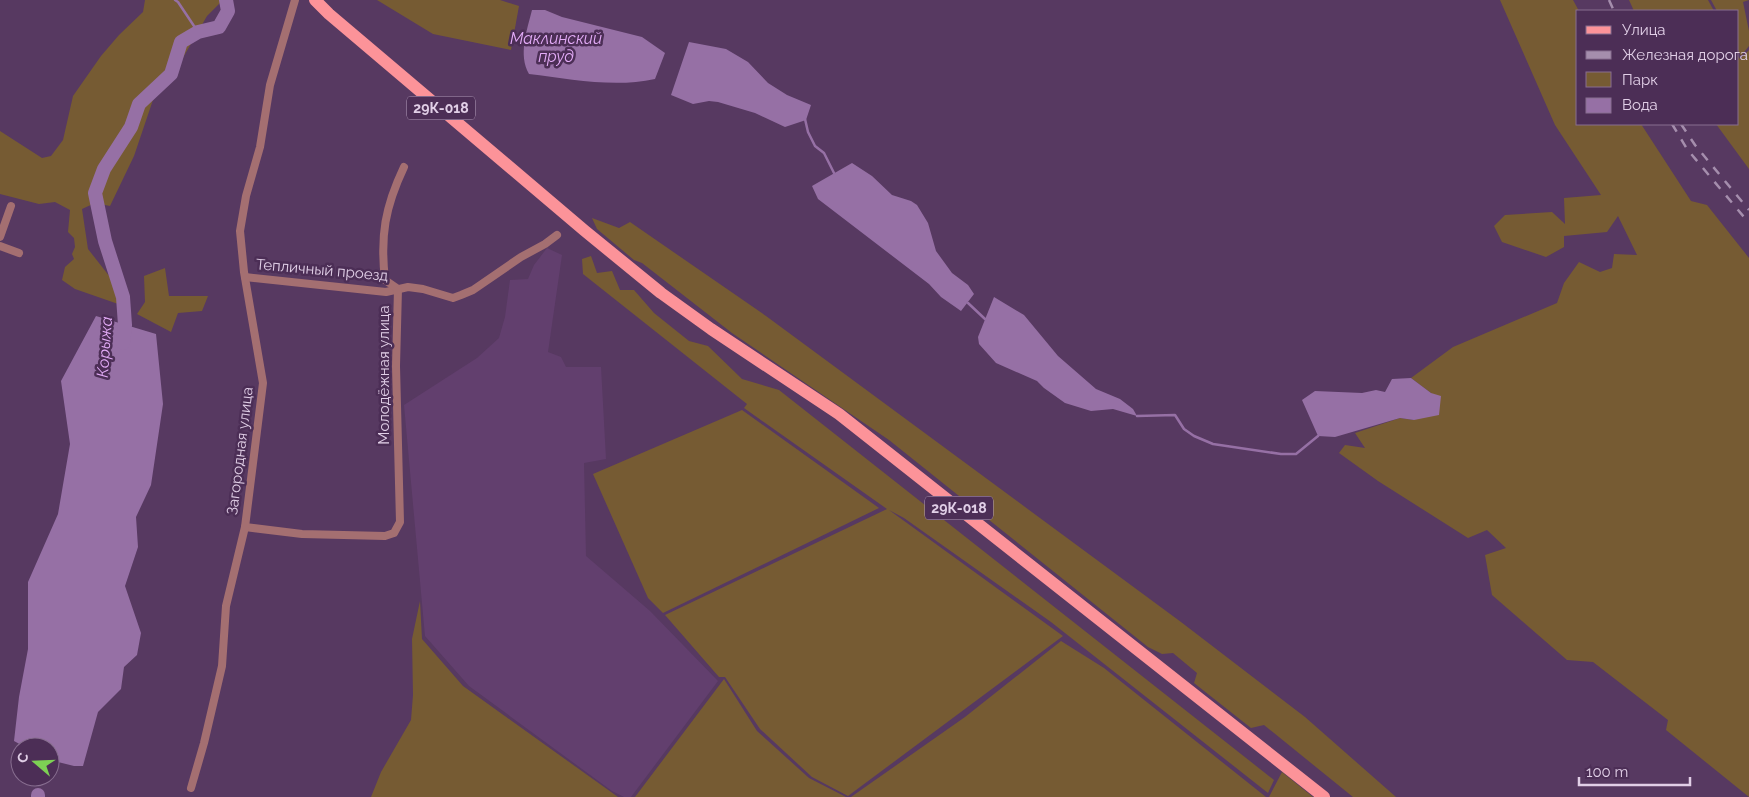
<svg xmlns="http://www.w3.org/2000/svg" width="1749" height="797" font-family="Raleway,sans-serif">
<style>
.built{fill:#623f6e}
.green{fill:#765b33}
.water{fill:#9670a5}
.lines{fill:none;stroke-linecap:round;stroke-linejoin:round}
.stream{stroke:#9670a5;stroke-width:2.5}
.river{stroke:#9670a5;stroke-width:14}
.street{stroke:#a46f71;stroke-width:8}
.primary{stroke:#fc9399;stroke-width:12}
.rail{stroke:#a58ead;stroke-width:2.5;stroke-dasharray:9 9;stroke-linecap:butt}
.labels{text-anchor:middle;stroke-width:5;stroke-linejoin:round;paint-order:stroke}
.shield{fill:#4c2e56;stroke:#b49fbc;stroke-width:1}
.shield-label{font-size:14px;font-weight:bold;fill:#e1cfe7}
.street-label{font-size:15px;fill:#e1cfe7;stroke:#4c2e56}
.water-label{font-size:16px;font-style:italic;fill:#e4acf8;stroke:#4c2e56}
</style>
<rect width="100%" height="100%" fill="#573961"/>
<path class="built" d="M 547,248 L 562,255 L 548,352 L 561,357 L 566,367 L 601,367 L 606,459 L 584,463 L 586,556 L 650,611 L 718,681 L 631,797 L 624,797 L 612,791 L 469,686 L 425,636 L 404,405 L 477,358 L 499,338 L 505,317 L 510,280 L 528,279 L 534,265 Z"/>
<g class="green">
<path d="M 145,0 L 223,0 L 207,16 L 177,68 L 156,91 L 134,156 L 110,206 L 95,203 L 82,209 L 88,249 L 121,291 L 121,305 L 75,289 L 62,280 L 65,267 L 74,259 L 72,254 L 75,247 L 74,238 L 68,232 L 70,210 L 55,202 L 39,204 L 0,194 L 0,131 L 42,158 L 51,156 L 63,140 L 73,96 L 101,56 L 119,35 L 143,12 Z"/>
<path d="M 377,0 L 500,0 L 519,6 L 511,50 L 433,34 Z"/>
<path d="M 1500,0 L 1573,0 L 1579,11 L 1578,124 L 1641,124 L 1691,201 L 1707,205 L 1749,258 L 1749,797 L 1666,730 L 1668,720 L 1593,662 L 1567,660 L 1492,595 L 1485,555 L 1506,548 L 1487,530 L 1468,538 L 1378,481 L 1339,453 L 1345,445 L 1365,448 L 1355,433 L 1400,418 L 1414,420 L 1431,393 L 1411,378 L 1453,347 L 1557,303 L 1564,283 L 1579,262 L 1600,272 L 1612,268 L 1614,254 L 1637,255 L 1618,216 L 1607,232 L 1564,236 L 1564,247 L 1546,257 L 1502,242 L 1494,226 L 1505,215 L 1552,212 L 1565,224 L 1564,198 L 1601,195 L 1555,125 Z"/>
<path d="M 1629,0 L 1708,0 L 1714,11 L 1634,11 Z"/>
<path d="M 1711,0 L 1749,0 L 1743,2 L 1749,31 L 1749,46 L 1741,56 L 1738,50 L 1738,11 L 1717,11 Z"/>
<path d="M 1749,50 L 1749,169 L 1716,124 L 1738,124 L 1738,56 L 1740,59 Z"/>
<path d="M 592,218 L 619,228 L 630,222 L 766,316 L 1181,622 L 1305,717 L 1396,797 L 1353,797 L 1264,725 L 1251,728 L 1194,683 L 1197,673 L 1173,653 L 1162,654 L 1148,647 L 889,440 L 732,333 L 642,263 L 634,260 L 597,229 Z"/>
<path d="M 591,256 L 597,273 L 612,271 L 620,290 L 634,290 L 654,313 L 689,341 L 708,346 L 742,379 L 779,390 L 1274,780 L 1268,793 L 1051,622 L 904,518 L 889,510 L 1063,636 L 848,796 L 812,777 L 760,729 L 725,677 L 719,677 L 665,615 L 887,509 L 744,408 L 747,404 L 583,274 L 582,259 Z"/>
<path d="M 165,268 L 169,296 L 208,296 L 202,311 L 178,313 L 171,332 L 137,314 L 145,302 L 144,276 Z"/>
<path d="M 742,410 L 879,508 L 663,613 L 648,598 L 593,474 Z"/>
<path d="M 420,601 L 422,639 L 463,686 L 618,797 L 371,797 L 381,772 L 411,720 L 413,695 L 412,639 Z"/>
<path d="M 1061,641 L 1104,668 L 1266,797 L 851,797 L 965,717 Z"/>
<path d="M 724,679 L 757,731 L 809,778 L 846,797 L 635,797 Z"/>
<path d="M 1282,772 L 1313,797 L 1269,797 Z"/>
</g>
<g class="water">
<path d="M 532,10 L 545,10 L 562,17 L 642,37 L 665,53 L 655,79 C 614,88 570,79 529,74 C 518,55 527,30 532,10 Z"/>
<path d="M 689,42 L 726,49 L 748,62 L 768,83 L 787,95 L 811,105 L 806,120 L 785,127 L 755,113 L 718,102 L 709,101 L 693,104 L 671,95 Z"/>
<path d="M 852,163 L 872,176 L 892,195 L 911,201 L 917,205 L 928,223 L 936,251 L 952,273 L 968,285 L 974,294 L 961,311 L 941,297 L 929,284 L 818,199 L 812,186 Z"/>
<path d="M 994,297 L 1024,315 L 1058,356 L 1096,389 L 1120,399 L 1133,409 L 1137,416 L 1113,409 L 1091,411 L 1065,403 L 1044,388 L 1037,381 L 996,363 L 979,344 L 978,337 Z"/>
<path d="M 96,316 L 156,334 L 163,404 L 151,485 L 136,517 L 138,547 L 125,586 L 141,633 L 137,655 L 124,667 L 121,689 L 98,712 L 83,766 L 74,766 L 50,760 L 50,747 L 25,747 L 14,741 L 19,697 L 28,649 L 28,582 L 58,514 L 70,444 L 61,381 Z"/>
<path d="M 1411,378 L 1431,393 L 1441,396 L 1439,415 L 1414,420 L 1400,418 L 1335,437 L 1318,436 L 1302,400 L 1315,391 L 1362,393 L 1376,390 L 1385,392 L 1392,379 Z"/>
</g>
<g class="lines">
<g class="stream">
<path d="M 175,0 L 178,2 L 198,32"/>
<path d="M 805,119 L 808,132 L 815,146 L 824,153 L 834,173"/>
<path d="M 968,303 L 985,319"/>
<path d="M 1137,416 L 1175,415 L 1184,429 L 1194,436 L 1213,444 L 1281,454 L 1296,454 L 1318,436"/>
</g>
<g class="river">
<path d="M 123,343 L 125,325 L 123,297 L 105,241 L 95,193 L 104,169 L 131,127 L 139,104 L 171,74 L 181,42 L 198,32 L 219,27 L 228,11 L 226,0"/>
<path d="M 38,797 L 38,795"/>
</g>
<g class="street">
<path d="M 0,237 L 11,206"/>
<path d="M 0,246 L 19,253"/>
<path d="M 245,277 L 386,292 L 408,287 L 423,289 L 453,298 L 461,295 L 473,290 L 521,257 L 545,244 L 557,235"/>
<path d="M 245,527 L 302,534 L 385,536 L 394,533 L 400,522 L 396,366 L 398,289 L 385,280 C 380,236 385,207 404,167"/>
<path d="M 191,788 L 204,743 L 222,666 L 226,606 L 245,527 L 263,383 L 244,272 L 240,231 L 246,196 L 260,147 L 270,85 L 295,0"/>
</g>
<path class="primary" d="M 315,0 L 329,14 L 585,231 L 661,293 L 711,329 L 839,414 L 1324,797"/>
<g class="rail">
<path d="M 1609,0 L 1614,11"/>
<path d="M 1672,124 L 1687,149 L 1749,223"/>
<path d="M 1681,124 L 1695,145 L 1749,210"/>
</g>
</g>
<g class="labels">
<g class="shield">
<rect x="407" y="96.5" width="68" height="23" rx="4"/>
<rect x="925" y="496.5" width="68" height="23" rx="4"/>
</g>
<g class="shield-label">
<text x="441" y="113">29К-018</text>
<text x="959" y="513">29К-018</text>
</g>
<g class="street-label">
<text transform="translate(322 270) rotate(5)" y="5">Тепличный проезд</text>
<text transform="translate(384 375) rotate(-90)" y="5">Молодёжная улица</text>
<text transform="translate(240 451) rotate(-83)" y="5">Загородная улица</text>
</g>
<g class="water-label">
<text x="556" y="44">Маклинский<tspan x="556" dy="18">пруд</tspan></text>
<text transform="translate(104 347) rotate(-86)" y="6">Корыжа</text>
</g>
</g>
<rect x="1576" y="10" width="162" height="115" fill="#4c2e56" stroke="#886e90"/>
<rect x="1586" y="26" width="25" height="8" fill="#fc9399" stroke="#886e90"/>
<text x="1622" y="35" font-size="15" fill="#e1cfe7">Улица</text>
<rect x="1586" y="51" width="25" height="8" fill="#a58ead" stroke="#886e90"/>
<text x="1622" y="60" font-size="15" fill="#e1cfe7">Железная дорога</text>
<rect x="1586" y="72" width="25" height="15" fill="#765b33" stroke="#886e90"/>
<text x="1622" y="85" font-size="15" fill="#e1cfe7">Парк</text>
<rect x="1586" y="98" width="25" height="15" fill="#9670a5" stroke="#886e90"/>
<text x="1622" y="110" font-size="15" fill="#e1cfe7">Вода</text>
<g transform="translate(35 762) rotate(289)"><circle r="24" fill="#4c2e56" stroke="#886e90"/>
<path d="M0-4L9 19L0 12L-9 19Z" fill="#7dd154"/>
<text y="-8" font-size="14" font-weight="bold" text-anchor="middle" fill="#e1cfe7">С</text>
</g>
<path d="M1579 777v8h111v-8" fill="none" stroke="#e1cfe7" stroke-width="2.5"/>
<text x="1586" y="777" font-size="15" fill="#e1cfe7" stroke="#4c2e56" stroke-width="4" paint-order="stroke">100 m</text>
</svg>
